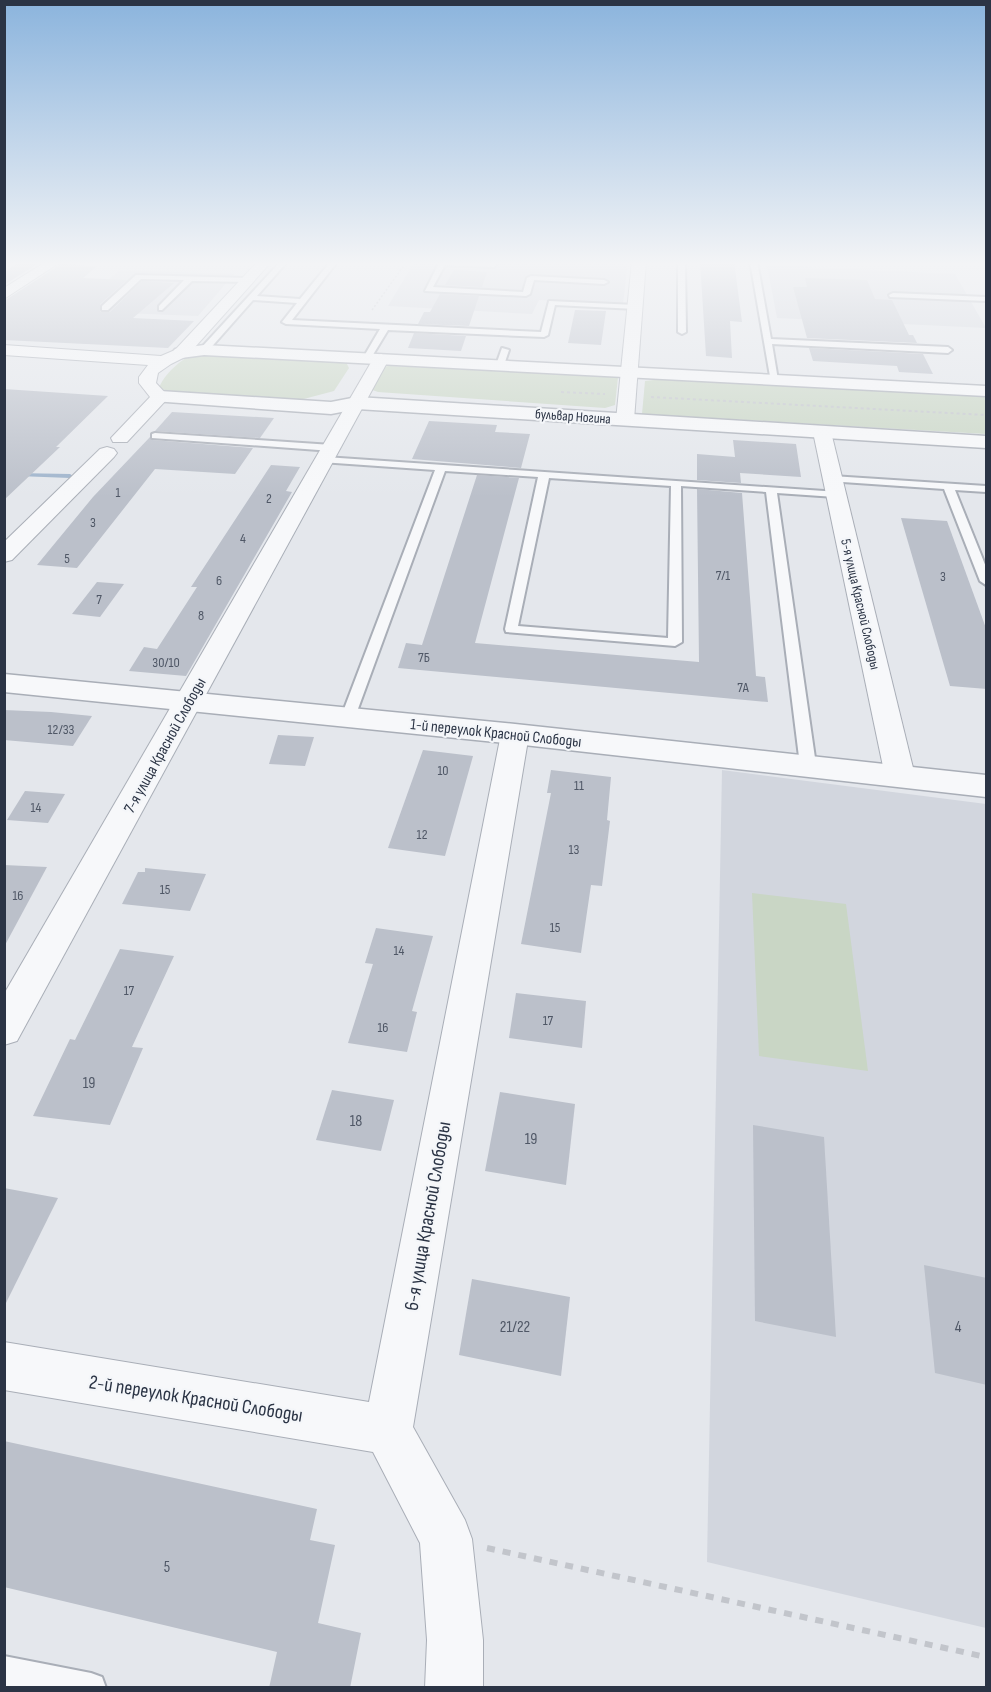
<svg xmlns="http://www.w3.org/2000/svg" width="991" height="1692" font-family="'Sofia Sans Condensed',sans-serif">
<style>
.built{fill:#d2d6de}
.green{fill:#c9d6c5}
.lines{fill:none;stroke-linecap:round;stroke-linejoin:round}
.stream{fill:#9fb4cc;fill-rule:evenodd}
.building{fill:#bbc0ca}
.service-casing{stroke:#a9aeb7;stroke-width:4}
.minor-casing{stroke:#a9aeb7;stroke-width:2}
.tertiary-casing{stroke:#a9aeb7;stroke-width:3}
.path-far2{stroke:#c2c5cb;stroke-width:1.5;stroke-dasharray:2 2;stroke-linecap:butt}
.path-far1{stroke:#c2c5cb;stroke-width:2;stroke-dasharray:3 3;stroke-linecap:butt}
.path{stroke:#c2c5cb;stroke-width:6;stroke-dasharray:8 8;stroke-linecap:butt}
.service{fill:#f7f8fa;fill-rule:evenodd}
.minor{fill:#f7f8fa;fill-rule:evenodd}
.tertiary{fill:#f7f8fa;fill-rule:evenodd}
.labels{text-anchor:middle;stroke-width:4.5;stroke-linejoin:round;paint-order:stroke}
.far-street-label{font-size:14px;fill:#2b3445;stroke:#f4f6f9}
.number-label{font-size:14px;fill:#4f5766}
.street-label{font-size:16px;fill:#2b3445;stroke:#f4f6f9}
.near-number-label{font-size:16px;fill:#4f5766}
.near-street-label{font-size:20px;fill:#2b3445;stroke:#f4f6f9}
</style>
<rect width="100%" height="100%" fill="#e4e7ec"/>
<g class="built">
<path d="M 415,261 L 628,261 L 623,304 L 539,300 L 532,314 L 388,306 Z"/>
<path d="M 767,265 L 955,274 L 986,328 L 777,318 Z"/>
<path d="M 120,270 L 234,274 L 198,316 L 71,311 Z"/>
<path d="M 722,770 L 986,804 L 986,1628 L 707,1562 Z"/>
</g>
<g class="green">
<path d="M 194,354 L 340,360 L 346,362 L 349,368 L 334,391 L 300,400 L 179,394 L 159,388 C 164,374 181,359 194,354 Z"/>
<path d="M 390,366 L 618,377 L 615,405 L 605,408 L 378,392 L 364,387 L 378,367 Z"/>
<path d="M 662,379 L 986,396 L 986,434 L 642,414 L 645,381 Z"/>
<path d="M 752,893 L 846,904 L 868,1071 L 759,1056 Z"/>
</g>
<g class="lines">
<path class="stream" d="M 16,473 L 70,474 L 73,476 L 70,478 L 18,476 L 15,474 Z"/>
</g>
<g class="building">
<path d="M 700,261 L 734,261 L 742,322 L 730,321 L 732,358 L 706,356 Z"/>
<path d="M 20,262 L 39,263 L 4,285 L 4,272 Z"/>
<path d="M 61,264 L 97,266 L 83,278 L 127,280 L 100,304 L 100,312 L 110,312 L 142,281 L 174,283 L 133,318 L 194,321 L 168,348 L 4,340 L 4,301 Z"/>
<path d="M 454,270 L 487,272 L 482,287 L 445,285 Z"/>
<path d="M 805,278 L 867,280 L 875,299 L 892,300 L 909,335 L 913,335 L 917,343 L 807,338 L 793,287 L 807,287 Z"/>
<path d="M 440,294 L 479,296 L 469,326 L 418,324 L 424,312 L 430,312 Z"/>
<path d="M 575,310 L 606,311 L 601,345 L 568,343 Z"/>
<path d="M 414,333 L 466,336 L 461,351 L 408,348 Z"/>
<path d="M 809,348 L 923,354 L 933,374 L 899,372 L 897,366 L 813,361 Z"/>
<path d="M 4,389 L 108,396 L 56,447 L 60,447 L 4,500 Z"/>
<path d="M 172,412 L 274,418 L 260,438 L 155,431 Z"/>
<path d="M 429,421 L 497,425 L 495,432 L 530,434 L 521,468 L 412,459 Z"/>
<path d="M 150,437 L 152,440 L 253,448 L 235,474 L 155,469 L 77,568 L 37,565 L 93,497 Z"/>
<path d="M 733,440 L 796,444 L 801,477 L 740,473 L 741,483 L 697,480 L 697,454 L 735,457 Z"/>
<path d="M 271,465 L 300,467 L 286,491 L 292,492 L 186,676 L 129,671 L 144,647 L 157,649 L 197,587 L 191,587 Z"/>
<path d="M 477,475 L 519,478 L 475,643 L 699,662 L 697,489 L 742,493 L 756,676 L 765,677 L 768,702 L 398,668 L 406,643 L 422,645 Z"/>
<path d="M 901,518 L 947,521 L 987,631 L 987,689 L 950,686 Z"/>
<path d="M 97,582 L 124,584 L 100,617 L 72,614 Z"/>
<path d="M 4,710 L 51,712 L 92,716 L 73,746 L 4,740 Z"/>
<path d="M 278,735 L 314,737 L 305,766 L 269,764 Z"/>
<path d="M 423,750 L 473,756 L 445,856 L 388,848 Z"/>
<path d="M 551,770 L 611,777 L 607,820 L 610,821 L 602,886 L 591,885 L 581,953 L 521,944 L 551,793 L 547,793 Z"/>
<path d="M 25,791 L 65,794 L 48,823 L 7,820 Z"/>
<path d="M 4,865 L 47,867 L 4,947 Z"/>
<path d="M 145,868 L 206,874 L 190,911 L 122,904 L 138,872 L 145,872 Z"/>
<path d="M 376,928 L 433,936 L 412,1011 L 417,1012 L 407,1052 L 348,1043 L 373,964 L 365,963 Z"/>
<path d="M 120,949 L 174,956 L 132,1047 L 143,1048 L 110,1125 L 33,1116 L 70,1039 L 75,1040 Z"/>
<path d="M 516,993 L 586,1001 L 582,1048 L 509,1038 Z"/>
<path d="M 332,1090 L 394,1100 L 381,1151 L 316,1140 Z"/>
<path d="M 500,1092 L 575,1104 L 566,1185 L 485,1171 Z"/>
<path d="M 753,1125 L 824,1137 L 836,1337 L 755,1321 Z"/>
<path d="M 4,1188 L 58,1198 L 4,1307 Z"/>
<path d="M 924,1265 L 987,1278 L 987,1385 L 935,1373 Z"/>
<path d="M 472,1279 L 570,1297 L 561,1376 L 459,1355 Z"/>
<path d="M 4,1441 L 317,1509 L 310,1540 L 335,1545 L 318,1623 L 361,1633 L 350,1688 L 269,1688 L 277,1652 L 4,1587 Z"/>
</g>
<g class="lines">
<g class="service-casing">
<g id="service">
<path d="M 281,261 L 288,261 L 257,296 L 300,299 L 331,261 L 338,261 L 292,320 L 541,332 L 549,301 L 636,305 L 640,307 L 636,309 L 555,305 L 548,335 L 544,337 L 388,330 L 371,358 L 367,361 L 363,358 L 380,329 L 286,324 L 282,322 L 297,303 L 253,300 L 207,352 L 201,352 L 201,348 Z"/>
<path d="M 443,261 L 500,261 L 494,267 L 445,265 L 433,287 L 523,292 L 527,278 L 531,276 L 604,280 L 608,282 L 604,284 L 534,280 L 530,294 L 526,296 L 425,291 L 439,263 Z"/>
<path d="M 678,261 L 685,261 L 686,332 L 682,334 L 678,332 Z"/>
<path d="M 750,261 L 757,261 L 771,339 L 948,347 L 952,350 L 948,353 L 772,344 L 778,380 L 771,382 Z"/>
<path d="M 136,275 L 247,278 L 251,280 L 247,282 L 192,281 L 162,310 L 159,310 L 159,306 L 184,280 L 141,279 L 108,310 L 102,310 L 102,306 Z"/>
<path d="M 893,293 L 986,297 L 986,301 L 890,297 L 889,295 Z"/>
<path d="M 502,348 L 509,350 L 504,365 L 500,368 L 496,365 Z"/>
<path d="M 155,433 L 332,445 L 337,448 L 332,451 L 152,438 L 152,434 Z"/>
<path d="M 325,457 L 839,492 L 839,496 L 835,497 L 777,493 L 816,765 L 813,769 L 803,769 L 800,765 L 766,492 L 681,486 L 682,642 L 675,646 L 506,632 L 505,629 L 538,477 L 445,471 L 355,717 L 353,720 L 343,720 L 341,717 L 435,470 L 321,462 L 321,458 ZM 549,478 L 671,486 L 668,638 L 518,626 Z"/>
<path d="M 832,476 L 986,486 L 986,492 L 955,490 L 986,567 L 986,585 L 980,581 L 944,489 L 828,481 L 827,479 Z"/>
<path d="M 4,1656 L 91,1673 L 102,1677 L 106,1688 L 4,1686 Z"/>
</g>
</g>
<g class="minor-casing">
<g id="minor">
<path d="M 47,261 L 62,261 L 4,299 L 4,288 Z"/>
<path d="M 258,261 L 272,261 L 187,356 L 171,364 L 158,373 L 156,383 L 169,397 L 127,442 L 113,442 L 111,438 L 150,397 L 139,383 L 139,377 L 148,365 L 4,355 L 4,345 L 161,356 L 175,350 Z"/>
<path d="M 632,261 L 646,261 L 634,420 L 631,424 L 619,424 L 616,420 Z"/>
<path d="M 381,354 L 389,359 L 17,1041 L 4,1045 L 4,994 L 373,359 Z"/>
<path d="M 822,426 L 829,428 L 831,432 L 915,776 L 910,783 L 900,786 L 890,783 L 885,776 L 813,432 L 815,428 Z"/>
<path d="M 107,447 L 114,449 L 117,453 L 114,457 L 12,560 L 4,562 L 4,542 L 100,449 Z"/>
<path d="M 515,725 L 525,727 L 529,734 L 413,1427 L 465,1520 L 472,1539 L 483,1640 L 483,1688 L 425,1688 L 427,1640 L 420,1543 L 373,1452 L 4,1390 L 4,1342 L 369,1402 L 501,734 L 505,727 Z"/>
</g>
</g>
<g class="tertiary-casing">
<g id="tertiary">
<path d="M 204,345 L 986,386 L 986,396 L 204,355 L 181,358 L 175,357 L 172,353 L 175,349 Z"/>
<path d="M 160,391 L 331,402 L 357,397 L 986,436 L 986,448 L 357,409 L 331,414 L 153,401 L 151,397 L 153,393 Z"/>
<path d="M 4,674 L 515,724 L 986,775 L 986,797 L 515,744 L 4,692 Z"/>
</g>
</g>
<path class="path-far2" d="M 372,310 L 407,261"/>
<g class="path-far1">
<path d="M 561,392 L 605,394"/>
<path d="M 651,397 L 986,415"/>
</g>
<path class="path" d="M 487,1548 L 986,1657"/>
<use href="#service" class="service"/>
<use href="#minor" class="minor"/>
<use href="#tertiary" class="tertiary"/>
</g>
<linearGradient id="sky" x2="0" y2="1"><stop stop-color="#8bb4dd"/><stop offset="0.53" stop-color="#f3f4f6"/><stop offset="1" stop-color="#f3f4f6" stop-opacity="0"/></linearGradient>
<rect width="991" height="497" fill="url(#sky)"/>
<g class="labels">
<g class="far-street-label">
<text transform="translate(573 416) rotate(4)" y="5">бульвар Ногина</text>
<text transform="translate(861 604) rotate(77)" y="5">5-я улица Красной Слободы</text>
</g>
<g class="number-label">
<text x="118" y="497">1</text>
<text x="269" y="503">2</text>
<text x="93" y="527">3</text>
<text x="243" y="543">4</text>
<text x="67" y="563">5</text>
<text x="723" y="580">7/1</text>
<text x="943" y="581">3</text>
<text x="219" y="585">6</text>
<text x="99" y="604">7</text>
<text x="201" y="620">8</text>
<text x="424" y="662">7Б</text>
<text x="166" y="667">30/10</text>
<text x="743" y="692">7А</text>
<text x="61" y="734">12/33</text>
<text x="443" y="775">10</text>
<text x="579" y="790">11</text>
<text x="36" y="812">14</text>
<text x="422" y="839">12</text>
<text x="574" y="854">13</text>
<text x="165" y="894">15</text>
<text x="18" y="900">16</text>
<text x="555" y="932">15</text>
<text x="399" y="955">14</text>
<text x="129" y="995">17</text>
<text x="548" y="1025">17</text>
<text x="383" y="1032">16</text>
</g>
<g class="street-label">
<text transform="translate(496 732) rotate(6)" y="6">1-й переулок Красной Слободы</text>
<text transform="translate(164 745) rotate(-61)" y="6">7-я улица Красной Слободы</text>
</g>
<g class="near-number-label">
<text x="89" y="1088">19</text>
<text x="356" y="1126">18</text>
<text x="531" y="1144">19</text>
<text x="515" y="1332">21/22</text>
<text x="958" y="1332">4</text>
<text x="167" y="1572">5</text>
</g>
<g class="near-street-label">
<text transform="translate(427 1216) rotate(-80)" y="7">6-я улица Красной Слободы</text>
<text transform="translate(196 1398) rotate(9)" y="7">2-й переулок Красной Слободы</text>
</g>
</g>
<rect width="991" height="1692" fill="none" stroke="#2b3445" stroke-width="12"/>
</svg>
